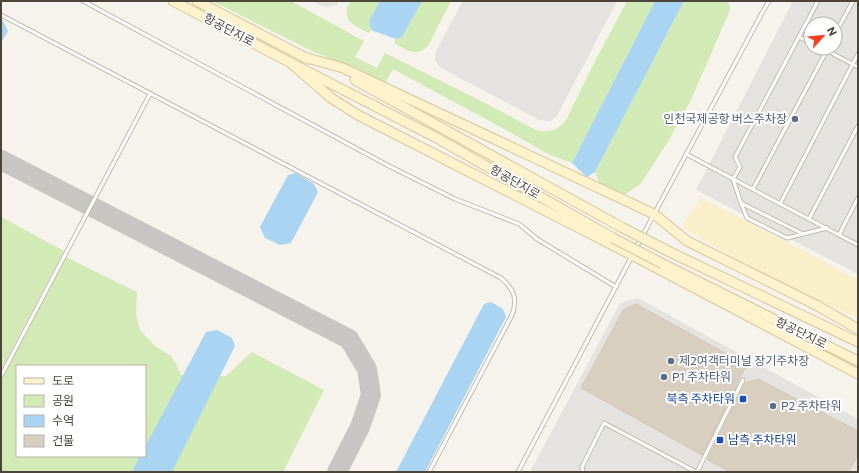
<svg xmlns="http://www.w3.org/2000/svg" width="859" height="473" font-family="Commissioner,'Noto Sans KR',sans-serif">
<style>
.green{fill:#d2eab5;fill-rule:evenodd}
.sand{fill:#f9efc9}
.parking{fill:#e5e3e0;fill-rule:evenodd}
.water{fill:#a9d4f2}
.lines{fill:none;stroke-linecap:round;stroke-linejoin:round}
.taxiway{stroke:#c8c6c3;stroke-width:20}
.building{fill:#d8cfc1;stroke:#d3c7b4}
.lane-casing{stroke:#c2bbae;stroke-width:5}
.secondary-casing{stroke:#d6c79b;stroke-width:11}
.lane{stroke:#fff;stroke-width:3}
.secondary{stroke:#fff3cd;stroke-width:9}
.secondary-bridge-casing{stroke:#d6c79b;stroke-width:11;stroke-linecap:butt}
.secondary-bridge{stroke:#fff3cd;stroke-width:9}
.service-dot{fill:#5c6f8a;stroke:#fff;stroke-width:1.5}
.transit-dot{fill:#1a4fb4;stroke:#fff;stroke-width:1.5}
.labels{text-anchor:middle;stroke-width:4;stroke-linejoin:round;paint-order:stroke}
.street-label{font-size:12px;fill:#4b4439;stroke:#fff}
.service-label{font-size:12px;fill:#4e5e75;stroke:#fff;text-anchor:start}
.transit-label{font-size:12px;fill:#164399;stroke:#fff;text-anchor:end}
</style>
<rect width="100%" height="100%" fill="#f6f3ec"/>
<g class="green">
<path d="M 212,1 L 291,1 L 364,41 L 355,57 L 377,68 L 385,53 L 487,104 L 536,130 C 550,133 557,131 566,120 L 594,63 L 627,1 L 655,1 L 572,163 L 550,155 L 495,124 L 393,69 L 385,83 L 310,50 Z"/>
<path d="M 351,1 L 380,1 L 369,21 L 371,30 L 369,33 C 360,28 344,23 347,10 C 347,7 349,4 351,1 Z"/>
<path d="M 422,1 L 451,1 L 428,46 C 416,58 406,50 394,43 L 396,39 L 402,37 Z"/>
<path d="M 684,1 L 727,1 L 730,6 L 730,10 L 690,102 L 679,120 L 669,140 L 640,185 L 625,194 L 617,191 L 614,192 L 602,185 L 599,183 L 595,172 Z"/>
<path d="M 1,217 L 64,251 L 1,370 Z"/>
<path d="M 66,257 L 137,292 L 136,315 L 140,330 L 156,347 L 171,356 L 175,362 L 181,375 L 226,376 L 252,352 L 324,390 L 283,472 L 1,472 L 1,380 ZM 17,366 L 145,366 L 145,456 L 17,456 Z"/>
</g>
<path class="sand" d="M 701,198 L 747,221 L 858,280 L 858,318 L 824,303 L 793,287 L 785,287 L 695,235 L 682,226 Z"/>
<g class="parking">
<path d="M 312,1 L 340,1 L 336,5 L 328,7 L 322,6 Z"/>
<path d="M 463,1 L 617,1 L 557,116 L 550,121 L 544,121 L 539,120 L 441,68 L 438,65 L 435,60 L 435,54 L 437,49 Z"/>
<path d="M 793,1 L 858,1 L 858,274 L 696,190 ZM 811,24 L 835,24 L 835,48 L 811,48 Z"/>
<path d="M 638,298 L 858,419 L 858,472 L 530,472 L 620,303 Z"/>
</g>
<g class="water">
<path d="M 380,1 L 422,1 L 402,37 L 396,39 L 371,30 L 369,21 Z"/>
<path d="M 655,1 L 684,1 L 595,172 L 587,177 L 572,163 Z"/>
<path d="M 1,19 L 3,21 L 8,31 L 1,43 Z"/>
<path d="M 296,173 L 314,184 L 318,192 L 291,243 L 280,245 L 265,238 L 260,227 L 288,175 Z"/>
<path d="M 491,302 L 503,309 L 506,317 L 425,472 L 396,472 L 484,304 Z"/>
<path d="M 217,330 L 232,338 L 235,346 L 172,472 L 132,472 L 140,456 L 145,456 L 145,447 L 206,332 Z"/>
</g>
<g class="lines">
<path class="taxiway" d="M 1,160 L 349,339 L 367,369 L 371,395 L 360,427 L 337,472"/>
</g>
<g class="building">
<path d="M 636,304 L 747,365 L 736,385 L 737,385 L 702,455 L 581,388 L 624,309 Z"/>
<path d="M 758,379 L 858,431 L 858,454 L 849,472 L 730,472 L 708,460 L 708,458 L 745,383 Z"/>
</g>
<g class="lines">
<g class="lane-casing">
<g id="lane">
<path d="M 83,1 L 389,166 L 455,199 L 519,224 L 537,239 L 616,287"/>
<path d="M 818,1 L 735,157 L 740,167 L 733,179 L 741,203 L 747,218 L 787,238 L 827,228"/>
<path d="M 1,15 L 501,278 C 514,289 518,299 512,315 L 429,472"/>
<path d="M 835,34 L 853,1"/>
<path d="M 799,37 L 811,43"/>
<path d="M 822,48 L 858,67"/>
<path d="M 686,154 L 858,245"/>
<path d="M 753,189 L 828,48"/>
<path d="M 741,203 L 803,234"/>
<path d="M 780,204 L 858,54"/>
<path d="M 809,219 L 858,126"/>
<path d="M 839,235 L 858,198"/>
<path d="M 636,248 L 762,13 L 769,1"/>
<path d="M 1,376 L 150,94"/>
<path d="M 518,472 L 632,256"/>
<path d="M 583,472 L 582,467 L 604,423 L 696,472"/>
<path d="M 697,472 L 743,380"/>
</g>
</g>
<g class="secondary-casing">
<g id="secondary">
<path d="M 173,1 L 291,63 L 435,137 L 613,238"/>
<path d="M 197,1 L 308,59"/>
<path d="M 304,57 L 343,68 L 654,214 L 687,241 L 818,306 L 858,329"/>
<path d="M 291,63 L 331,98 L 358,115 L 632,255 L 858,374"/>
<path d="M 355,80 L 623,228"/>
<path d="M 670,252 L 858,342"/>
<path d="M 663,264 L 858,361"/>
</g>
</g>
<use href="#lane" class="lane"/>
<use href="#secondary" class="secondary"/>
<g class="secondary-bridge-casing">
<g id="secondary-bridge">
<path d="M 623,228 L 670,252"/>
<path d="M 613,238 L 663,264"/>
</g>
</g>
<use href="#secondary-bridge" class="secondary-bridge"/>
</g>
<g class="service-dot">
<circle cx="795" cy="119" r="4"/>
<circle cx="671" cy="361" r="4"/>
<circle cx="664" cy="377" r="4"/>
<circle cx="773" cy="406" r="4"/>
</g>
<g class="transit-dot">
<rect x="739" y="395" width="8" height="8" rx="2"/>
<rect x="716" y="436" width="8" height="8" rx="2"/>
</g>
<g class="labels">
<g class="street-label">
<text transform="translate(229 30) rotate(28)" y="4">항공단지로</text>
<text transform="translate(515 182) rotate(30)" y="4">항공단지로</text>
<text transform="translate(801 333) rotate(26)" y="4">항공단지로</text>
</g>
<g class="service-label">
<text x="787" y="123" text-anchor="end">인천국제공항 버스주차장</text>
<text x="679" y="365">제2여객터미널 장기주차장</text>
<text x="672" y="381">P1 주차타워</text>
<text x="781" y="410">P2 주차타워</text>
</g>
<g class="transit-label">
<text x="735" y="403">북측 주차타워</text>
<text x="728" y="444" text-anchor="start">남측 주차타워</text>
</g>
</g>
<rect width="859" height="473" fill="none" stroke="#4b4439" stroke-width="4"/>
<rect x="16" y="365" width="130" height="92" fill="#ffffff" stroke="#b7b4b0"/>
<rect x="24" y="378" width="20" height="6" fill="#fff3cd" stroke="#b7b4b0"/>
<text x="52" y="385" font-size="12" fill="#4b4439">도로</text>
<rect x="24" y="395" width="20" height="12" fill="#d2eab5" stroke="#b7b4b0"/>
<text x="52" y="405" font-size="12" fill="#4b4439">공원</text>
<rect x="24" y="415" width="20" height="12" fill="#a9d4f2" stroke="#b7b4b0"/>
<text x="52" y="425" font-size="12" fill="#4b4439">수역</text>
<rect x="24" y="435" width="20" height="12" fill="#d8cfc1" stroke="#b7b4b0"/>
<text x="52" y="445" font-size="12" fill="#4b4439">건물</text>
<g transform="translate(823 36) rotate(63)"><circle r="19" fill="#ffffff" stroke="#b7b4b0"/>
<path d="M0-3L7 15L0 10L-7 15Z" fill="#fc3f1d"/>
<text y="-6" font-size="11" font-weight="bold" text-anchor="middle" fill="#4b4439">N</text>
</g>
</svg>
